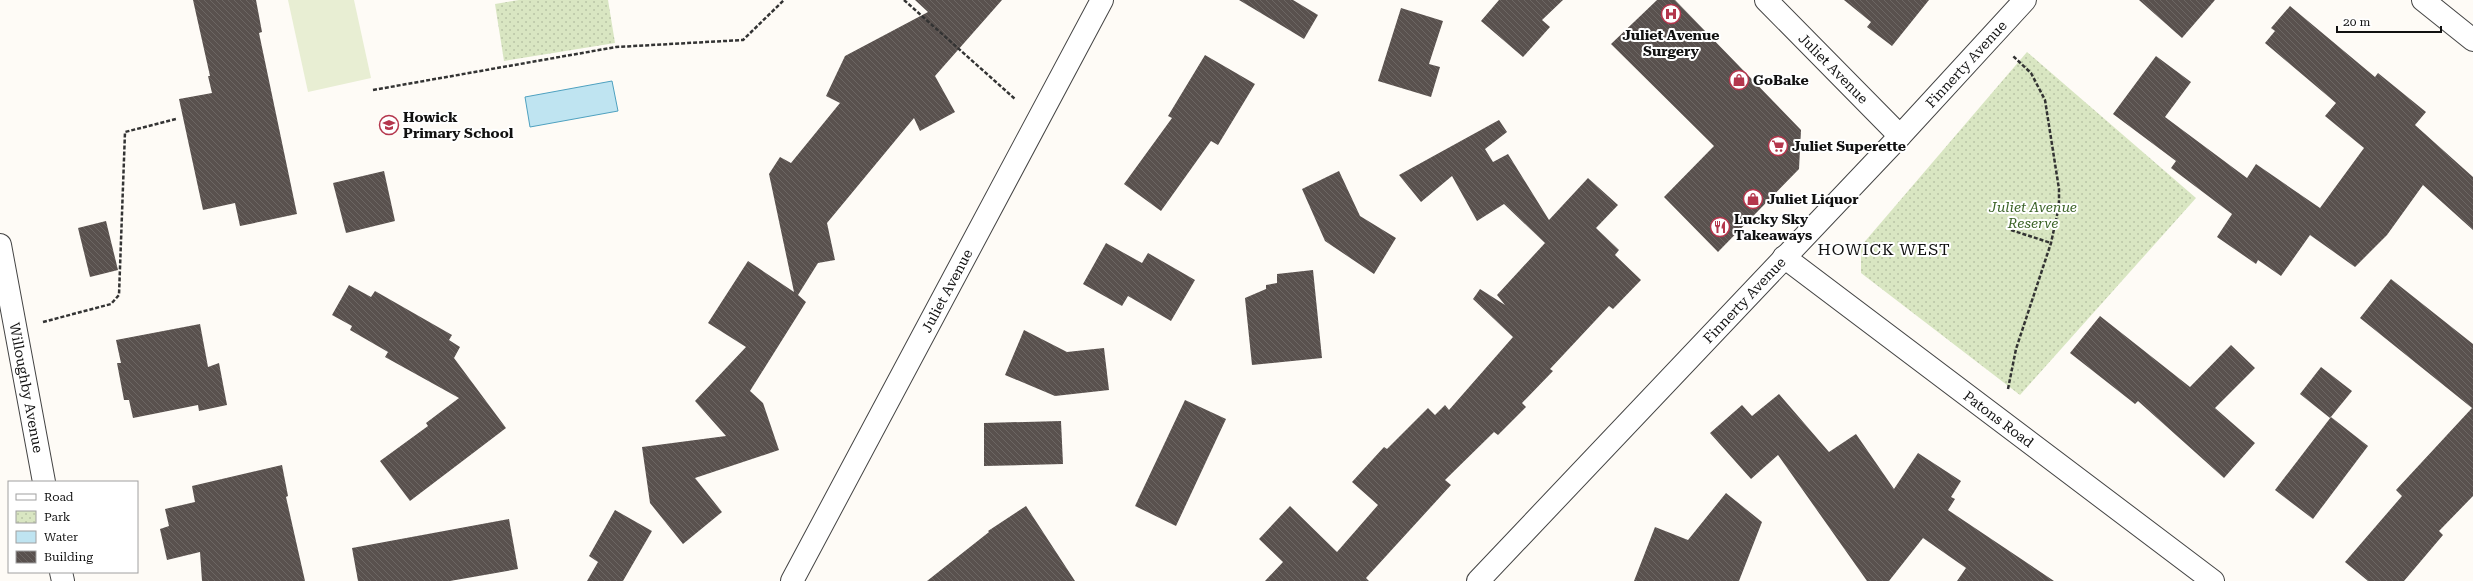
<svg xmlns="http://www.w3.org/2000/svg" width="2473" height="581" font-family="'Roboto Serif',serif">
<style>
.park{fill:url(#park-dots)}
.pitch{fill:#e8eed3}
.water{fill:#bfe4f1;stroke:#4ea1c0}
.building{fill:url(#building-back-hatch)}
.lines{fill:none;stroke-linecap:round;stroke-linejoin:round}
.street-casing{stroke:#444;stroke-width:24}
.path{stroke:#333;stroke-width:2.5;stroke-dasharray:4 2;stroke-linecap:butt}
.street{stroke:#fff;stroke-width:22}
.labels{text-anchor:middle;stroke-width:4;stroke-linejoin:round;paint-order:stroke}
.poi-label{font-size:14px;font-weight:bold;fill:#111;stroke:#fff;text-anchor:start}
.street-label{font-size:14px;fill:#111;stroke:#fff}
.park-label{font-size:14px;font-style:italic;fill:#3b6327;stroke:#fff}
.quarter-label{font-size:16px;letter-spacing:1px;fill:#111;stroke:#fff}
</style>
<defs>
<pattern id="park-dots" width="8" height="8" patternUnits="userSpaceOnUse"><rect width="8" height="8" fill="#d9e6c2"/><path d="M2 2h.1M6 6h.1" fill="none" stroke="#b9c4a6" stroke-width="1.8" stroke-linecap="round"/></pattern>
<pattern id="building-back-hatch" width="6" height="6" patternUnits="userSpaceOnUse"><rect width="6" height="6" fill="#59514e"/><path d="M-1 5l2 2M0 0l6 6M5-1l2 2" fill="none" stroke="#6c6663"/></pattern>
</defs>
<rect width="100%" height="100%" fill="#fefbf6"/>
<g class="park">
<path d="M 519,0 L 608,0 L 615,43 L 504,61 L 495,4 Z"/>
<path d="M 2027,52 L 2196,198 L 2020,395 L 1861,273 L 1861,246 Z"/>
</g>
<path class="pitch" d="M 288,0 L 354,0 L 371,78 L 308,92 Z"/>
<path class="water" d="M 612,81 L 618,111 L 530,127 L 525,97 Z"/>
<g class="building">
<path d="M 193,0 L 256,0 L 262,32 L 259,33 L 297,214 L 240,226 L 235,203 L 203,210 L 179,99 L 212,93 L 208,76 L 210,76 Z"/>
<path d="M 915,0 L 1002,0 L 935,76 L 955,112 L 920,131 L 914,118 L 827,223 L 835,260 L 818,263 L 798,295 L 806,302 L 750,391 L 763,403 L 779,450 L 695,478 L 722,512 L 683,544 L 650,503 L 642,447 L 726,436 L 695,401 L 746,347 L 708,323 L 748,261 L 794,292 L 769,174 L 780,157 L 791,163 L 840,103 L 826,96 L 845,56 L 928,12 Z"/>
<path d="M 1239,0 L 1293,0 L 1318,15 L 1304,39 Z"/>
<path d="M 1499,0 L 1563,0 L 1542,20 L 1550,27 L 1523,57 L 1481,21 Z"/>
<path d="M 1657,0 L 1675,0 L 1801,130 L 1799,169 L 1718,252 L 1664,197 L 1714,146 L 1611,44 Z"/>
<path d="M 1844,0 L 1929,0 L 1892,46 L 1867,27 L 1871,22 Z"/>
<path d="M 2139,0 L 2215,0 L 2182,38 Z"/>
<path d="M 2290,6 L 2375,77 L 2378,73 L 2426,112 L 2415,125 L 2473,177 L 2473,230 L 2423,185 L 2387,235 L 2355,267 L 2310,235 L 2281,276 L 2258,260 L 2256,264 L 2217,237 L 2232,214 L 2171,168 L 2176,161 L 2113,114 L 2156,56 L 2191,82 L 2165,117 L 2247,178 L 2256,164 L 2320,208 L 2364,148 L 2325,116 L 2336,103 L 2265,43 L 2275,31 L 2271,28 Z"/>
<path d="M 1401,8 L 1443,21 L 1429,64 L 1440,67 L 1431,97 L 1378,81 Z"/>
<path d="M 1205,55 L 1255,84 L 1218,145 L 1211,141 L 1161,211 L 1124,184 L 1172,118 L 1168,116 Z"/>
<path d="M 1499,120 L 1507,132 L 1485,149 L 1493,162 L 1508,154 L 1549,220 L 1588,178 L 1618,205 L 1596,228 L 1619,250 L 1615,255 L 1641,280 L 1613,309 L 1609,306 L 1550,369 L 1553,371 L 1522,403 L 1526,407 L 1498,435 L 1494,432 L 1445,480 L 1451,485 L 1366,578 L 1369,581 L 1265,581 L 1283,562 L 1259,539 L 1290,506 L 1337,552 L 1378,505 L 1352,482 L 1384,447 L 1387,449 L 1428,408 L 1435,415 L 1445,405 L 1449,410 L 1513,337 L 1473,299 L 1480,289 L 1505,305 L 1497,295 L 1545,243 L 1504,204 L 1477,221 L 1452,176 L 1421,202 L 1399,175 Z"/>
<path d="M 384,171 L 395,221 L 346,233 L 333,183 Z"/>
<path d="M 1339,171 L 1360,216 L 1396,238 L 1374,274 L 1325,241 L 1302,189 Z"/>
<path d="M 106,221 L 118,270 L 90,277 L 78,228 Z"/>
<path d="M 1106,243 L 1142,263 L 1148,253 L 1195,280 L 1171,321 L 1128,296 L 1122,306 L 1083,284 Z"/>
<path d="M 1313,270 L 1322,358 L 1252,365 L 1245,298 L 1266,289 L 1266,285 L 1277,283 L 1277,274 Z"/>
<path d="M 2391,279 L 2473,344 L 2473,496 L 2439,531 L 2443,535 L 2404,581 L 2368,581 L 2345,562 L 2402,496 L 2396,490 L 2472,408 L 2360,318 Z"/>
<path d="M 349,285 L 371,297 L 375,291 L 452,335 L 449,340 L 460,347 L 454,358 L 506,428 L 410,501 L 380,461 L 428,426 L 426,423 L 459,398 L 385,357 L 388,352 L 350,330 L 352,326 L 332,315 Z"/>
<path d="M 2100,316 L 2190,387 L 2231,345 L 2255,368 L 2215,408 L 2255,443 L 2224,478 L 2138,401 L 2135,404 L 2070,353 Z"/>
<path d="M 200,324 L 208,367 L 219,363 L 227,405 L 199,411 L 198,405 L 133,418 L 129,400 L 124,400 L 117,363 L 121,363 L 116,340 Z"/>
<path d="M 1024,330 L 1067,352 L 1104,348 L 1109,390 L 1055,396 L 1005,375 Z"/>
<path d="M 2321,367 L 2352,391 L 2330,418 L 2300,394 Z"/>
<path d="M 1779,394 L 1829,452 L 1856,434 L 1894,489 L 1918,453 L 1961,481 L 1951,497 L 1955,499 L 1948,510 L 2054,581 L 1957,581 L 1966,568 L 1923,538 L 1889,581 L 1867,581 L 1778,455 L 1751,479 L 1710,433 L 1742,405 L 1752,416 Z"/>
<path d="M 1185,400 L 1226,419 L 1176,526 L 1135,506 Z"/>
<path d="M 2331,417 L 2368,446 L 2313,519 L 2275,490 Z"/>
<path d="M 1061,421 L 1063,464 L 984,466 L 984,423 Z"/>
<path d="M 282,465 L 288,496 L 286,497 L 305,581 L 202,581 L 200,552 L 167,560 L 160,529 L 169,526 L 165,509 L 195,502 L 192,486 Z"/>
<path d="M 1726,493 L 1762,522 L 1739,581 L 1634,581 L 1655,527 L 1688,540 Z"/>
<path d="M 1026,506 L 1075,581 L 927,581 L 989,532 L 988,531 Z"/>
<path d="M 615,510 L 652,531 L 623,581 L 587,581 L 598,562 L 589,556 Z"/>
<path d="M 509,519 L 518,569 L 450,581 L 358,581 L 352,548 Z"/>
</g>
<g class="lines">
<g class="street-casing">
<g id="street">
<path id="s1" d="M 1766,0 L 1900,136"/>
<path d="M 2423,0 L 2473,40"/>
<path id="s2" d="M 0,245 L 44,482"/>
<path id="s3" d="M 1784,257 L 2213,581"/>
<path d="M 61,572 L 63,581"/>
<path id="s4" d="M 792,581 L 1102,0"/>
<path id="s5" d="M 1478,581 L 1900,136 L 2025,0"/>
</g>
</g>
<g class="path">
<path d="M 904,0 L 1015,99"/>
<path d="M 373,90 L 616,47 L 743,40 L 784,0"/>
<path d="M 2011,230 L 2051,243"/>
<path d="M 43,322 L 111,304 L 119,295 L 125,132 L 176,119"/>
<path d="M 2008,389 L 2016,349 L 2051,243 L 2059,206 L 2059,189 L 2045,100 L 2031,73 L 2013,56"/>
</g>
<use href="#street" class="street"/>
</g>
<defs>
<g id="hospital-ring" transform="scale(1)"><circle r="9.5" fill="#fff" stroke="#b4364c" stroke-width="1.5"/><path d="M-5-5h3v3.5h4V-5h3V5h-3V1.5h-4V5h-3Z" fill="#b4364c"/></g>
<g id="shop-ring" transform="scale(1)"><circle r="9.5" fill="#fff" stroke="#b4364c" stroke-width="1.5"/><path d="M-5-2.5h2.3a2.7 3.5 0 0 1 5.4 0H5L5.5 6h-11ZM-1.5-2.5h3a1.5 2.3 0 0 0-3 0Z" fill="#b4364c"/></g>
<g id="school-ring" transform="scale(1)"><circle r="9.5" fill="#fff" stroke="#b4364c" stroke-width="1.5"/><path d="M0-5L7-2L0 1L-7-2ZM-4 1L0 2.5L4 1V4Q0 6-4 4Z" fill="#b4364c"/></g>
<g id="supermarket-ring" transform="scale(1)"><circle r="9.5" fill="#fff" stroke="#b4364c" stroke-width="1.5"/><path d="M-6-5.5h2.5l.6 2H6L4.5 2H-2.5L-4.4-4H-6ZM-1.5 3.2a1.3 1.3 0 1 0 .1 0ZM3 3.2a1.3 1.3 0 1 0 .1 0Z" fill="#b4364c"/></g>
<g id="restaurant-ring" transform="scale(1)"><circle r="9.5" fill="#fff" stroke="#b4364c" stroke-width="1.5"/><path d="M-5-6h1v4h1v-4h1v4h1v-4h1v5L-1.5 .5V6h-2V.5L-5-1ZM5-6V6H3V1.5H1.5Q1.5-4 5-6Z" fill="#b4364c"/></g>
</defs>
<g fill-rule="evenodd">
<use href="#hospital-ring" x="1671" y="14"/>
<use href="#shop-ring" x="1739" y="80"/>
<use href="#school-ring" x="389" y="125"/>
<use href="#supermarket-ring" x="1778" y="146"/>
<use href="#shop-ring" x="1753" y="199"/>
<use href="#restaurant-ring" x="1720" y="227"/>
</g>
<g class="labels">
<g class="poi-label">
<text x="1671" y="40" text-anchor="middle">Juliet Avenue<tspan x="1671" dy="16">Surgery</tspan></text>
<text x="1753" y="85">GoBake</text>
<text x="403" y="122">Howick<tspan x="403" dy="16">Primary School</tspan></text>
<text x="1792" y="151">Juliet Superette</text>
<text x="1767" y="204">Juliet Liquor</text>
<text x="1734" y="224">Lucky Sky<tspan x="1734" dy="16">Takeaways</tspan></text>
</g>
<g class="street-label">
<text dy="5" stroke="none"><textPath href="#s5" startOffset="711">Finnerty Avenue</textPath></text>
<text dy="5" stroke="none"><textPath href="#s1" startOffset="96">Juliet Avenue</textPath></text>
<text dy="5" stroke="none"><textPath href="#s4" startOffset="329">Juliet Avenue</textPath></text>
<text dy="5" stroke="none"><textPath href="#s5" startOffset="387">Finnerty Avenue</textPath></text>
<text dy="5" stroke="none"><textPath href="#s2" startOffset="145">Willoughby Avenue</textPath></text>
<text dy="5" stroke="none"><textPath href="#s3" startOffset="269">Patons Road</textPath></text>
</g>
<g class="park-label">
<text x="2033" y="212">Juliet Avenue<tspan x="2033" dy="16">Reserve</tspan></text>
</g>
<g class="quarter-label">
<text x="1884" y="255">HOWICK WEST</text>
</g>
</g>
<rect x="8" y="481" width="130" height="92" fill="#ffffff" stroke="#a0a0a0"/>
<rect x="16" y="494" width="20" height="6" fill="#ffffff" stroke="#a0a0a0"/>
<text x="44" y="501" font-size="12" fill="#111111">Road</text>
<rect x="16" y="511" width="20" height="12" fill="url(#park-dots)" stroke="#a0a0a0"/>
<text x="44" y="521" font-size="12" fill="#111111">Park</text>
<rect x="16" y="531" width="20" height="12" fill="#bfe4f1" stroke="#a0a0a0"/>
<text x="44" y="541" font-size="12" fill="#111111">Water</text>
<rect x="16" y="551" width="20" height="12" fill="url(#building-back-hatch)" stroke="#a0a0a0"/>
<text x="44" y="561" font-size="12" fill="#111111">Building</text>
<path d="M2337 26v6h104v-6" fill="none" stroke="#111111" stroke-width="2"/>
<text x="2343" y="26" font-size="12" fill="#111111" stroke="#ffffff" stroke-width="3" paint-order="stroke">20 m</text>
</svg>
